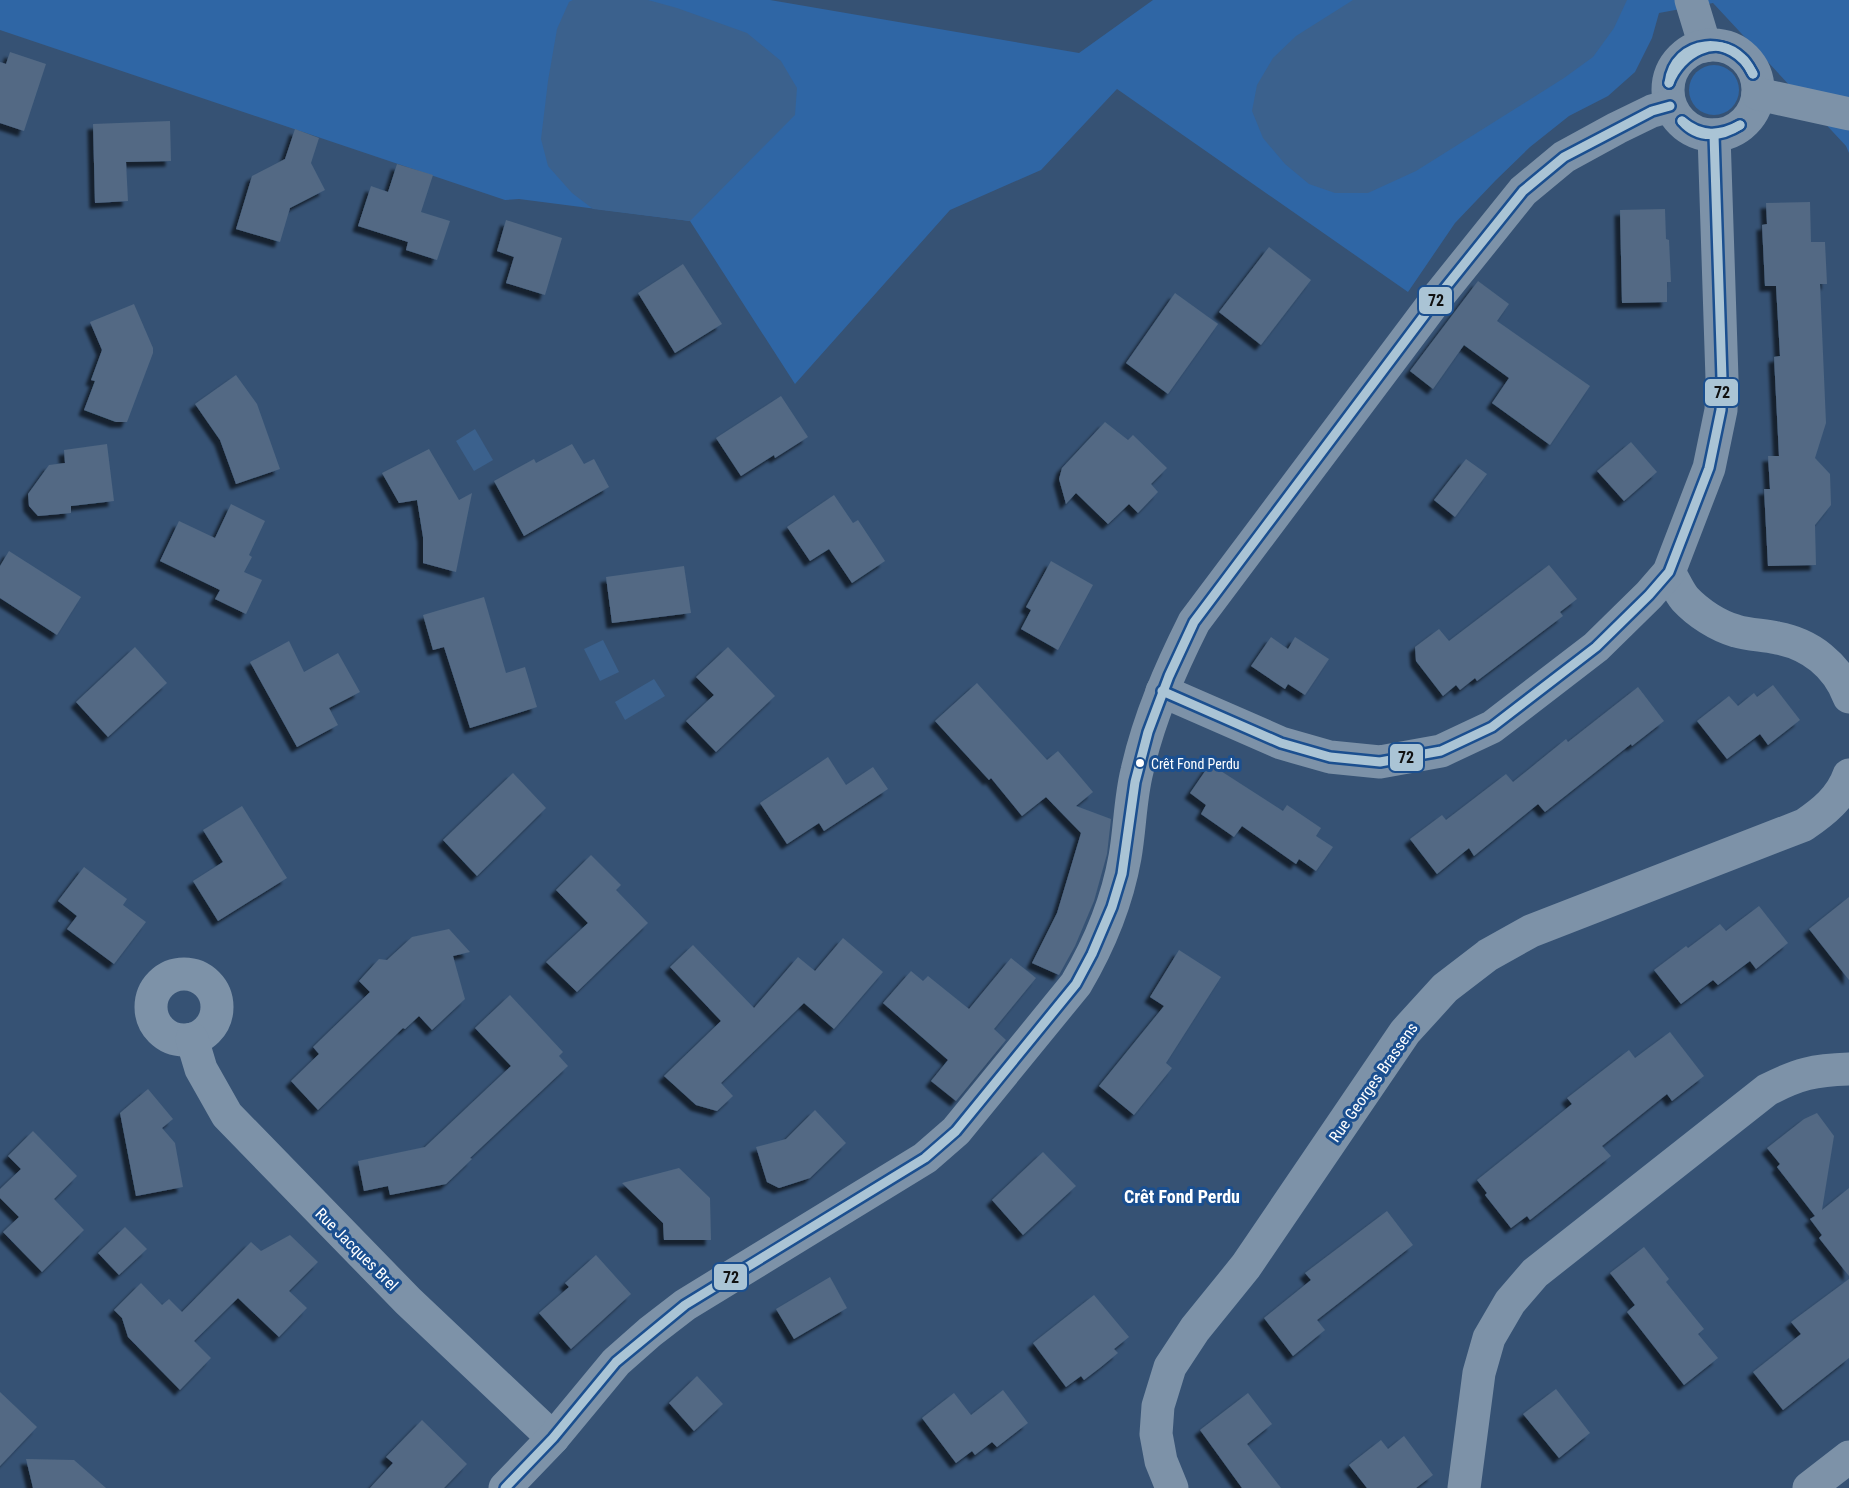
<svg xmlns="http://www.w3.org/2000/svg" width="1849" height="1488" font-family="'Roboto Condensed',sans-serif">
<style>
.green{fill:#2f66a5}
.water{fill:#3b618d}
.building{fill:#526984;filter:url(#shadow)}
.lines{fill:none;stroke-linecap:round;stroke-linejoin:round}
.minor{stroke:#7d92a8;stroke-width:33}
.bus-1-casing{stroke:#1b4f8f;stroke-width:14}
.bus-1{stroke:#aac4d5;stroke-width:9}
.bus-dot{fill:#fff;stroke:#1b4f8f;stroke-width:2}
.labels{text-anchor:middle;stroke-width:6;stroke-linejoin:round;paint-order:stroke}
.bus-label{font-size:14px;fill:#fff;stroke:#1b4f8f;text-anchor:start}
.street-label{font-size:16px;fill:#fff;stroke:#1b4f8f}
.neighbourhood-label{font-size:18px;font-weight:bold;fill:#fff;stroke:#1b4f8f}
.line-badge{stroke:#1b4f8f;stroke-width:2}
.pale-badge-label{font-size:16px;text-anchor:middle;font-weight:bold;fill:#111}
</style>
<defs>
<filter id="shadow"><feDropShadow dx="-5.5" dy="5.5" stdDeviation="1.5" flood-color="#0009"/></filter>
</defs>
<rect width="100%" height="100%" fill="#365274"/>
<g class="green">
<path d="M 0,0 L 770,0 L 1079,53 L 1153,0 L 1849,0 L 1849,153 L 1846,146 L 1713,3 L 1659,13 L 1652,38 L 1635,72 L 1608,96 L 1569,116 L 1530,147 L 1496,180 L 1455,223 L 1408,292 L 1117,89 L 1041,170 L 950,210 L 795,384 L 690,221 L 519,199 L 505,200 L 0,30 Z"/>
<circle cx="1714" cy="90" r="25"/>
</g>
<g class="water">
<path d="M 573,0 L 648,0 L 677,8 L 747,33 L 781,61 L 797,88 L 795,115 L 690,221 L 593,209 L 572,193 L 548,166 L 541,139 L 548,81 L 557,29 L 569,2 Z"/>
<path d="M 1353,0 L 1627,0 L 1614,28 L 1593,57 L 1564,78 L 1416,171 L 1368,193 L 1335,193 L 1309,184 L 1285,164 L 1263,138 L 1252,111 L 1257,85 L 1273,58 L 1296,36 Z"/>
<path d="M 475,429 L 493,460 L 474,471 L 456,441 Z"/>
<path d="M 603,640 L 619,672 L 600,681 L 584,649 Z"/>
<path d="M 654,679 L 665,696 L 625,720 L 615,702 Z"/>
</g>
<g class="building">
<path d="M 10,52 L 46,64 L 24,131 L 0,123 L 0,62 L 6,64 Z"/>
<path d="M 170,121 L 171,161 L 126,162 L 128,201 L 95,203 L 93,124 Z"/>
<path d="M 295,129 L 319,138 L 311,163 L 325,190 L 290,208 L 280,242 L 236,229 L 252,176 L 285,159 Z"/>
<path d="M 397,164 L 433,175 L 421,212 L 450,221 L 437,260 L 406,250 L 408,242 L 358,226 L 371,186 L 388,192 Z"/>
<path d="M 1810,202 L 1811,242 L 1825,242 L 1827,284 L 1820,284 L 1826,423 L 1815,458 L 1830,474 L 1831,505 L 1815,525 L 1816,565 L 1768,566 L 1764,489 L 1770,489 L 1768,456 L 1779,456 L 1774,357 L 1780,356 L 1776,286 L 1765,286 L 1762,225 L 1767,224 L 1766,203 Z"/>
<path d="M 1665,209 L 1666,239 L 1669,240 L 1671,282 L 1667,282 L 1667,302 L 1622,303 L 1620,210 Z"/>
<path d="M 506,220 L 562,238 L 545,295 L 506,283 L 514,257 L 497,251 Z"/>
<path d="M 1269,247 L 1311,280 L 1261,345 L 1219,312 Z"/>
<path d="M 683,264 L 722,324 L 675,353 L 638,293 Z"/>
<path d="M 1478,281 L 1509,304 L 1497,321 L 1590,386 L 1550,445 L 1492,403 L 1509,378 L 1464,345 L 1433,389 L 1410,371 Z"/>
<path d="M 1175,293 L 1218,324 L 1168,394 L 1126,363 Z"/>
<path d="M 134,304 L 153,348 L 153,353 L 127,422 L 116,422 L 84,410 L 95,381 L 91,380 L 102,350 L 90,322 Z"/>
<path d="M 236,375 L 257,404 L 280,469 L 236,484 L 220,440 L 195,404 Z"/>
<path d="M 781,396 L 808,437 L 775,458 L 774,455 L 741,476 L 716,438 Z"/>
<path d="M 1105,422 L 1128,440 L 1133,435 L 1167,468 L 1151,484 L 1158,492 L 1138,513 L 1129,504 L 1108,524 L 1076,493 L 1066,504 L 1059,479 L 1062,468 Z"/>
<path d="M 1631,442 L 1657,472 L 1624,501 L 1597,471 Z"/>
<path d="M 107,444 L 114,501 L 71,506 L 71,513 L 38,516 L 29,506 L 28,494 L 49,465 L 65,463 L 64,450 Z"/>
<path d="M 572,444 L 584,464 L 594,459 L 609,487 L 524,536 L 494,481 L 534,459 L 536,463 Z"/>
<path d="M 429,449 L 459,500 L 472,493 L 456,572 L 423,563 L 423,537 L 417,500 L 399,503 L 382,473 Z"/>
<path d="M 1466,459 L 1487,474 L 1455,517 L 1434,500 Z"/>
<path d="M 834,495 L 853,523 L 858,520 L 885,561 L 852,583 L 829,549 L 810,561 L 787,527 Z"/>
<path d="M 231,504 L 265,521 L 249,555 L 252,557 L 244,572 L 262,580 L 246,614 L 215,599 L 220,590 L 160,561 L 179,521 L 215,538 Z"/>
<path d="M 9,551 L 81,597 L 57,635 L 0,598 L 0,566 Z"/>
<path d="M 1051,561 L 1093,585 L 1058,650 L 1021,629 L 1031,610 L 1026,607 Z"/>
<path d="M 1549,565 L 1577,599 L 1560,612 L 1563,616 L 1477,681 L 1475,678 L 1460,690 L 1456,685 L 1443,696 L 1416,661 L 1415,647 L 1439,629 L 1449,641 Z"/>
<path d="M 684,566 L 691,613 L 612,623 L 606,577 Z"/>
<path d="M 484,597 L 506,673 L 525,667 L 537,707 L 470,728 L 444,647 L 433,650 L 423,615 Z"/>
<path d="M 1271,637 L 1288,649 L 1295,637 L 1329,659 L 1305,695 L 1288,684 L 1285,689 L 1251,666 Z"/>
<path d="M 289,641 L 304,672 L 338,653 L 360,692 L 329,708 L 338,725 L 297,747 L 250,662 Z"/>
<path d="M 135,647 L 167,683 L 108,737 L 76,702 Z"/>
<path d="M 728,647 L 775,696 L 716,752 L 686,721 L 714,695 L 696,677 Z"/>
<path d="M 977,683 L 1047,760 L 1058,751 L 1077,773 L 1093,792 L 1076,806 L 1111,819 L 1107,854 L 1094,901 L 1075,946 L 1059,975 L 1032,963 L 1057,913 L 1081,833 L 1046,797 L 1022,816 L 991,778 L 989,780 L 935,721 Z"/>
<path d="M 1773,685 L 1800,720 L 1768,745 L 1760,734 L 1727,759 L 1697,721 L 1729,696 L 1738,706 L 1754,693 L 1757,697 Z"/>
<path d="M 1638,687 L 1664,721 L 1632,746 L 1631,744 L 1545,812 L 1538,804 L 1474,856 L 1469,848 L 1437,874 L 1410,839 L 1442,815 L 1446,820 L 1506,774 L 1513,782 L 1566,739 L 1568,742 Z"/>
<path d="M 828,757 L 846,785 L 873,767 L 888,789 L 824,831 L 819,823 L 787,844 L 760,803 Z"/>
<path d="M 1210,764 L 1283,811 L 1287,805 L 1321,828 L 1316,836 L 1333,847 L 1316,871 L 1299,859 L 1296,864 L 1242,826 L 1234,837 L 1201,814 L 1206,805 L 1190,793 Z"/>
<path d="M 513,773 L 546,808 L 477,876 L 443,840 Z"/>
<path d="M 242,806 L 287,878 L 218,921 L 193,881 L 223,862 L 203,830 Z"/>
<path d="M 591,855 L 621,885 L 616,890 L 648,923 L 577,992 L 546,962 L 588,923 L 556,890 Z"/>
<path d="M 84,867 L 127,899 L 123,905 L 146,922 L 114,964 L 67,929 L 77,916 L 58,901 Z"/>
<path d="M 1849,897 L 1849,980 L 1809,929 Z"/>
<path d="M 1759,906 L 1788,943 L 1756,969 L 1750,961 L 1718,985 L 1713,980 L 1681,1004 L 1654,970 L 1686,946 L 1688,948 L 1720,924 L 1726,931 Z"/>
<path d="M 449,929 L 470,952 L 453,956 L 465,999 L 432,1030 L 419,1016 L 405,1029 L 403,1028 L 318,1110 L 291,1081 L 319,1054 L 313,1047 L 370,992 L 359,981 L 379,959 L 387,960 L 412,937 Z"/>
<path d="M 843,938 L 883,972 L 834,1029 L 804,1003 L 721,1083 L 733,1096 L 717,1111 L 696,1105 L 664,1076 L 721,1021 L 670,967 L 693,945 L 754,1008 L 798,957 L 815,971 Z"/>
<path d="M 1179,950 L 1221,977 L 1166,1063 L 1172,1068 L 1134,1115 L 1099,1086 L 1164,1006 L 1150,997 Z"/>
<path d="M 1011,958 L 1036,978 L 994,1029 L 1006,1040 L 956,1101 L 931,1081 L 948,1060 L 883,1003 L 911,971 L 923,981 L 928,976 L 969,1009 Z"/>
<path d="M 510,995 L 563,1052 L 559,1056 L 568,1066 L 470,1158 L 472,1159 L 446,1184 L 390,1195 L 388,1186 L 364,1191 L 358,1161 L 425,1147 L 511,1066 L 475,1028 Z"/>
<path d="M 1670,1032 L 1704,1076 L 1672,1101 L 1667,1094 L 1602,1146 L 1611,1156 L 1530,1220 L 1527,1216 L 1511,1228 L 1485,1195 L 1487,1193 L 1477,1180 L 1572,1104 L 1567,1098 L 1629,1050 L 1635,1058 Z"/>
<path d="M 148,1089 L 173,1119 L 162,1128 L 175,1143 L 183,1187 L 136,1196 L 120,1113 Z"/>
<path d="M 815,1110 L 846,1143 L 810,1178 L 779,1188 L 767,1182 L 756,1147 L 786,1139 Z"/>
<path d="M 1817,1113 L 1834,1136 L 1822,1210 L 1849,1188 L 1849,1276 L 1819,1238 L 1822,1235 L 1810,1219 L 1815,1216 L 1777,1167 L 1780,1164 L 1767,1148 L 1804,1119 Z"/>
<path d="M 33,1131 L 77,1176 L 54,1199 L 84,1230 L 42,1272 L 3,1232 L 19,1217 L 0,1198 L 0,1189 L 21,1169 L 8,1156 Z"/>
<path d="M 1043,1152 L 1076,1186 L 1023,1235 L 992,1200 Z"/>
<path d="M 679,1168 L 710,1198 L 711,1240 L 664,1240 L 663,1223 L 622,1183 Z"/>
<path d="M 1387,1211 L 1413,1245 L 1317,1320 L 1325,1330 L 1293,1356 L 1264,1318 L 1311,1280 L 1305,1273 Z"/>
<path d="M 125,1227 L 147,1249 L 119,1275 L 98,1253 Z"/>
<path d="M 290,1235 L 318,1262 L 289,1291 L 307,1308 L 279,1337 L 238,1298 L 194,1341 L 211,1358 L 180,1390 L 128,1337 L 122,1318 L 114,1310 L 141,1283 L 162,1305 L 169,1299 L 182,1312 L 251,1242 L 261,1251 Z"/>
<path d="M 1644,1247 L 1669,1279 L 1666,1282 L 1704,1329 L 1698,1334 L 1718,1358 L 1684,1385 L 1627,1312 L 1635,1305 L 1610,1273 Z"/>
<path d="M 596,1255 L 631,1294 L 571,1349 L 539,1313 L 569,1287 L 565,1283 Z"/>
<path d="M 830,1277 L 847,1308 L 794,1339 L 776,1309 Z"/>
<path d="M 1849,1279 L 1849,1358 L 1783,1410 L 1753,1372 L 1801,1334 L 1791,1322 Z"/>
<path d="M 1094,1295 L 1129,1337 L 1114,1349 L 1118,1353 L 1101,1367 L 1084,1380 L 1081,1376 L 1066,1387 L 1033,1343 Z"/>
<path d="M 697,1376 L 723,1404 L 694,1431 L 669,1403 Z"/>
<path d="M 1556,1389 L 1590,1433 L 1559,1458 L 1523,1414 Z"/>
<path d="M 1003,1390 L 1028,1423 L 997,1447 L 992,1442 L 975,1455 L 972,1451 L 956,1463 L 922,1418 L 954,1393 L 971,1415 Z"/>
<path d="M 0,1392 L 37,1427 L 0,1466 Z"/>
<path d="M 1248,1393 L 1272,1424 L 1247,1444 L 1281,1488 L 1242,1488 L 1200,1430 Z"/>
<path d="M 422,1420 L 467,1464 L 444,1488 L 370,1488 L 393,1463 L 386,1457 Z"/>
<path d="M 1404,1436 L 1433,1475 L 1416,1488 L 1367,1488 L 1349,1465 L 1381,1440 L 1388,1449 Z"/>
<path d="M 26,1459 L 74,1460 L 106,1488 L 33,1488 Z"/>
</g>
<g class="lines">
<g class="minor">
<path d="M 1691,0 L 1705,46"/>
<circle cx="1713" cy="90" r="45"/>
<path d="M 1758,94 L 1849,114"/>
<path d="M 1669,572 C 1674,580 1679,592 1685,599 C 1698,613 1718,626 1736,631 C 1749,635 1764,635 1777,638 C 1810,644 1837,665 1849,697"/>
<path d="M 1162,691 L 1281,743 L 1330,757 L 1380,762 L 1441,751 L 1492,727 L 1596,647 L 1649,595 L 1669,572 L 1709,468 L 1721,410 L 1722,379 L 1714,135"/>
<circle cx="184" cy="1007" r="33"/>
<path d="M 192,1039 L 201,1069 L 227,1115 L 408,1301 L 553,1438"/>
<path d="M 505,1488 L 553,1438 L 616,1362 L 650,1332 L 685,1305 L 925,1158 L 956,1131 L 1076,984 C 1099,945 1117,902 1125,857 C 1130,829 1130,799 1137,771 C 1149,718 1170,670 1194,622 L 1441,293 L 1523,191 L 1564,157 L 1617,128 L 1652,111 L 1670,106"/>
<path d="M 1172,1488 L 1161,1461 L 1156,1434 L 1158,1406 L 1170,1367 L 1195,1329 L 1246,1266 L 1405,1032 L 1445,988 L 1488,955 L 1531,931 L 1804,825 C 1823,812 1841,798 1849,775"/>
<path d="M 1464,1488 L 1479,1373 L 1489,1338 L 1510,1302 L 1535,1273 L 1767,1090 C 1798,1074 1814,1070 1849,1069"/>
<path d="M 1809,1488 L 1849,1457"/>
</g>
<g class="bus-1-casing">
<g id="bus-1">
<path d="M 1669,83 C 1674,38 1733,32 1753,74"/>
<path d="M 1669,83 C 1680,54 1716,32 1742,58 C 1747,62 1750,69 1753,74"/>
<path d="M 1682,121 C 1701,137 1720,136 1740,125"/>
<path d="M 1682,121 C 1698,140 1722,137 1740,125"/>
<path d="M 1162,691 L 1281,743 L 1330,757 L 1380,762 L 1441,751 L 1492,727 L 1596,647 L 1649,595 L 1669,572 L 1709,468 L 1721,410 L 1722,379 L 1714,135"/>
<path d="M 505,1488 L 553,1438 L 616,1362 L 685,1305 L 925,1158 L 956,1131 L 1076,984 L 1092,954 L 1112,907 L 1122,874 L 1135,782 L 1148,732 L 1169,676 L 1194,622 L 1441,293 L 1523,191 L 1564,157 L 1652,111 L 1670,106"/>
</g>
</g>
<use href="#bus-1" class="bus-1"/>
</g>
<circle class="bus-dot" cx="1140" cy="763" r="5"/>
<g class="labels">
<g class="bus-label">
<text x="1151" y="769">Crêt Fond Perdu</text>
</g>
<g class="street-label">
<text transform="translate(1373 1082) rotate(-55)" y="6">Rue Georges Brassens</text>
<text transform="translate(357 1249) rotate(45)" y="6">Rue Jacques Brel</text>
</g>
<g class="neighbourhood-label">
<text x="1182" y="1203">Crêt Fond Perdu</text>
</g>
</g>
<g class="line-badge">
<rect x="1418" y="286" width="35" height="29" rx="6" fill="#aac4d5"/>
<rect x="1704" y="378" width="35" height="29" rx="6" fill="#aac4d5"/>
<rect x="1389" y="743" width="35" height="29" rx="6" fill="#aac4d5"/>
<rect x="713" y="1263" width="35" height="28" rx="6" fill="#aac4d5"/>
</g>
<g class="pale-badge-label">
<text x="1436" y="306">72</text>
<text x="1722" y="398">72</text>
<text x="1406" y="763">72</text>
<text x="731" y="1283">72</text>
</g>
</svg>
